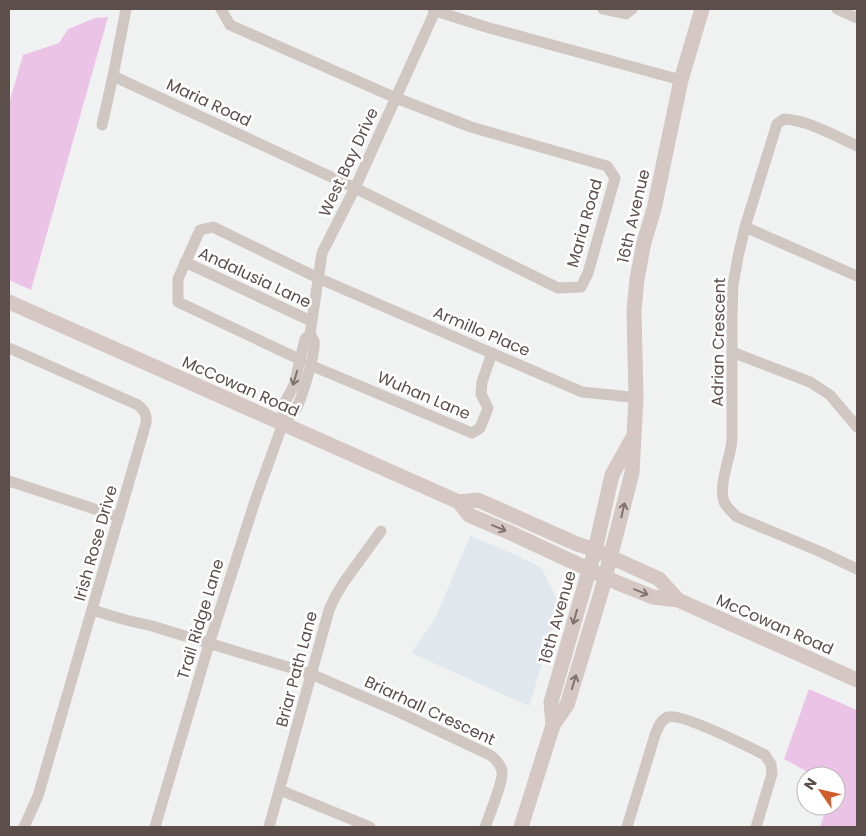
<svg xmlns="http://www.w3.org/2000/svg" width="866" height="836" font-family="Poppins,sans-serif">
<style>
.commercial{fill:#e0e7ed}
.green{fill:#ebc3e6}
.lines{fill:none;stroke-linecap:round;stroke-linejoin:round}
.minor{stroke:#d0c6c2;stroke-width:11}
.secondary{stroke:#d5c7c3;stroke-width:15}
.oneway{stroke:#7f726e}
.oneway2{stroke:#80726e}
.labels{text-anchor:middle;stroke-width:5;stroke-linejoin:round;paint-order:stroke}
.street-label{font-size:16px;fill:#5c4e4a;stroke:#fff}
</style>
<rect width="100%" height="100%" fill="#f0f2f2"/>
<path class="commercial" d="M 470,536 L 516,555 L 540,567 L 539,568 L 542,569 L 560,606 L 529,706 L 411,653 L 435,619 Z"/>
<g class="green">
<path d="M 108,17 L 31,290 L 9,280 L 9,104 L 23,55 L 59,43 L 68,29 L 95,18 Z"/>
<path d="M 809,689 L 857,710 L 857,827 L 820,827 L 827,806 L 836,806 L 836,776 L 815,776 L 784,759 Z"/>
</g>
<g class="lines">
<g class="minor">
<path d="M 433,9 L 439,12 L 486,27 L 681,80"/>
<path d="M 603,9 L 626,14 L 632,9"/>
<path d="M 837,9 L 857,18"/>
<path d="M 113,76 L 355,188 L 558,288 L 581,287 L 588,273 L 615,178 L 607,166 L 471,127 L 396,98 L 230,25 L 221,9"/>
<path d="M 102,125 L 113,76 L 126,9"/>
<path d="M 857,146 C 836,136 807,120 784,119 L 777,124 L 745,227 L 738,257 L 733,285 L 732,314 L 732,437 C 732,442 731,447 730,452 C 727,465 719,489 724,502 C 727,508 732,512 737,517 L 821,552 L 857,569"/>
<path d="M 745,227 L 857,276"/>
<path d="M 185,262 L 311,321"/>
<path d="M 9,348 L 138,405 C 145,411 147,415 146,423 L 38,796 L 24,827"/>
<path d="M 732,352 L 810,382 L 830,395 L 857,427"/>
<path d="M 301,360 L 178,302 L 178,279 L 200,230 L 213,227 L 318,278 L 582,392 L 612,395 L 636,398"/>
<path d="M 310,365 L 472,433 L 480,428 L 488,408 L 481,394 L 482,382 L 492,353"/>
<path d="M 283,423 C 287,419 293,414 296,409 C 302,398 316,352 314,341 C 313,338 311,336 310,334 L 322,253 L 355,188 L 436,9"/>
<path d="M 9,481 L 119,517"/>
<path d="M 92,610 L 126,620 L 152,626 L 311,674 L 401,713 L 490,755 C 496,759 500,764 502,771 C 504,780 489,816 485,827"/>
<path d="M 280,790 L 370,827"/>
<path d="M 155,827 L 209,644 L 256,498 L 283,423 L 283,406 L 294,385 L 305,339 L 310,334"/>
<path d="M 269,827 L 329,610 L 335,597 L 344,582 L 381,531"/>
<path d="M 627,827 L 655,735 C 658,728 660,720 668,717 C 682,713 749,747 765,755 L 771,764 L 772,774 L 756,827"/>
</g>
<g class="secondary">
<path d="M 9,302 L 459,502 L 478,500 L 577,544 L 595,550 L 659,579 L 678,600"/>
<path d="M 459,502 L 469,515 L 511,533 L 618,583 L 653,597 L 678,600 L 857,680"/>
<path d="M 553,725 L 551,702 L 595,550 L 612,475 L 632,439"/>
<path d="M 521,827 L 553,725 L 567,705 L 601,593 L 632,473 L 636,398 L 634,311 L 637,279 L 644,242 L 654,209 L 681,80 L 702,9"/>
</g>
</g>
<defs><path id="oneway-shaft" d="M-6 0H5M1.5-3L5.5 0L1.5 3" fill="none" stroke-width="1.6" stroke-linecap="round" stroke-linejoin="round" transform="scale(1.25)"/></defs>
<use class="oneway" href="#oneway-shaft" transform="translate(295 378) rotate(107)"/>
<g class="oneway2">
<use href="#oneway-shaft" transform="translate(623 510) rotate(-77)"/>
<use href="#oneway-shaft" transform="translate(499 528) rotate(23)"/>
<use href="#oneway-shaft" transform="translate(641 592) rotate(22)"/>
<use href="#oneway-shaft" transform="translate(575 617) rotate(106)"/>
<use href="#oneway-shaft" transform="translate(574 682) rotate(-73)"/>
</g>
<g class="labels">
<g class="street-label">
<text transform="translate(209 102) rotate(25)" y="6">Maria Road</text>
<text transform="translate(348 162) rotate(-65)" y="6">West Bay Drive</text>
<text transform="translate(633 216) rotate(-77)" y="6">16th Avenue</text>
<text transform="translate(584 223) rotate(-74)" y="6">Maria Road</text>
<text transform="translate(255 277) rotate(25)" y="6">Andalusia Lane</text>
<text transform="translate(482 331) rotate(23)" y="6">Armillo Place</text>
<text transform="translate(718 342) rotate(-89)" y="6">Adrian Crescent</text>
<text transform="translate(241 386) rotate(24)" y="6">McCowan Road</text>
<text transform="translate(424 395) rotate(23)" y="6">Wuhan Lane</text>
<text transform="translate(95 543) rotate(-74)" y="6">Irish Rose Drive</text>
<text transform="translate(557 617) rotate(-74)" y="6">16th Avenue</text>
<text transform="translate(200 619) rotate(-73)" y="6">Trail Ridge Lane</text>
<text transform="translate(775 624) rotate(24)" y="6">McCowan Road</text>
<text transform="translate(296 669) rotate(-75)" y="6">Briar Path Lane</text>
<text transform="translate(430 710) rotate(25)" y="6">Briarhall Crescent</text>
</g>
</g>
<rect width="866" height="836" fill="none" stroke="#5c4e4a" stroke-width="20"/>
<g transform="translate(821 791) rotate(304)"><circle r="24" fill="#ffffff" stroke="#beb8b7"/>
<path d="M0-4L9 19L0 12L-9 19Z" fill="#d15d2c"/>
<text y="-8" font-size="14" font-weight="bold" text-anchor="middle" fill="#5c4e4a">N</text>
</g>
</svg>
